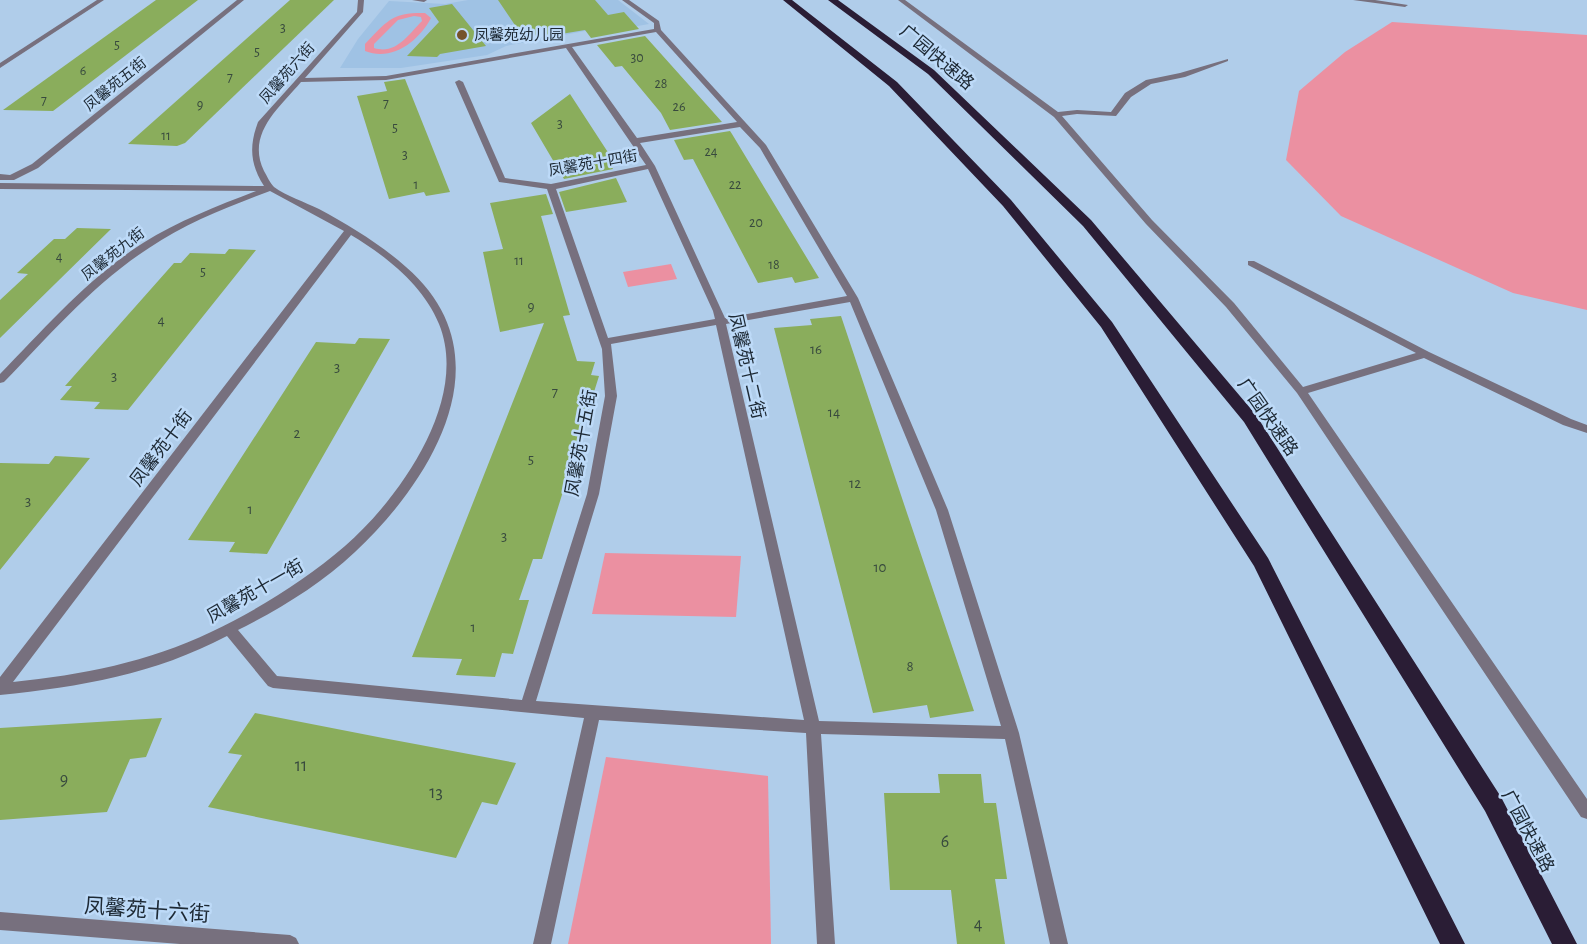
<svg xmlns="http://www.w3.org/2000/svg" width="1587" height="944" font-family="'Alegreya Sans','Noto Sans SC',sans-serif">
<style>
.built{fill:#9fc2e4}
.green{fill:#eb90a1;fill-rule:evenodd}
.building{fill:#8aad5c}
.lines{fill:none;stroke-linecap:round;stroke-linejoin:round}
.service{fill:#77707e;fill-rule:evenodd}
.minor{fill:#77707e;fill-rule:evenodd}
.trunk{fill:#2a1d35;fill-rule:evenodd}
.poi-dot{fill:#76532b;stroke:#bddaf8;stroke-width:2}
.labels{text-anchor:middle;stroke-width:5;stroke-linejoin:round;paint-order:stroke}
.far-number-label{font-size:14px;fill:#384a3e}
.far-poi-label{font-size:15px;fill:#1d2934;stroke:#bddaf8;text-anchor:start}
.far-street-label{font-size:15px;fill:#1d2934;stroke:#bddaf8}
.number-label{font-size:15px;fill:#384a3e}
.street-label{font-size:18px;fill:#1d2934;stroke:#bddaf8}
.near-number-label{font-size:18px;fill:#384a3e}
.near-street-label{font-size:21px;fill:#1d2934;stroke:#bddaf8}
</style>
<rect width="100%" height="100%" fill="#b0cdea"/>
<path class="built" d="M 468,0 L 618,0 L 649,24 L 615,30 L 585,31 L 506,46 L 487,55 L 401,68 L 340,68 L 358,39 L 389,1 L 445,4 Z"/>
<g class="green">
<path d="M 417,13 L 425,13 L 431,18 C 419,41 392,62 365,51 L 365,44 C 382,27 390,13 417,13 ZM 414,16 L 421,17 L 422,21 C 408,35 396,55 374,48 L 374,44 L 398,20 Z"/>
<path d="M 1392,22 L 1587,35 L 1587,310 L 1513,293 L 1341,216 L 1286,160 L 1299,91 L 1345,52 Z"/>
<path d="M 671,264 L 677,279 L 628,287 L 623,272 Z"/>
<path d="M 605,553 L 741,556 L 736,617 L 592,614 Z"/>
<path d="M 606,757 L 768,776 L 771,944 L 568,944 Z"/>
</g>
<g class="building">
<path d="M 156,0 L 198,0 L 53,111 L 3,110 Z"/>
<path d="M 290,0 L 334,0 L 185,143 L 177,146 L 128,144 Z"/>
<path d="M 498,0 L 595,0 L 608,15 L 624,12 L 639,29 L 591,38 L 585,30 L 525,40 Z"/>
<path d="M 452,4 L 486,46 L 440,54 L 437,57 L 407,56 L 439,22 L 429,8 Z"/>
<path d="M 645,36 L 671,65 L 722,122 L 670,130 L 661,113 L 622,66 L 615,67 L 597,45 Z"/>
<path d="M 405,79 L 427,134 L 450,192 L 426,196 L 424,192 L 389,199 L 357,96 L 387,91 L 384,82 Z"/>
<path d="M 570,94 L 611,157 L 607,157 L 613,169 L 564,179 L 531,123 Z"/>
<path d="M 730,131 L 732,134 L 819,278 L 795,283 L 792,277 L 758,283 L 693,159 L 684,160 L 674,140 Z"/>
<path d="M 616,178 L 627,202 L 566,212 L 559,192 Z"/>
<path d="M 546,194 L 553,214 L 541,216 L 570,315 L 563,316 L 577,361 L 595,362 L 591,375 L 599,376 L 542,559 L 533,559 L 519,600 L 529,600 L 513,654 L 502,653 L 495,677 L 456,675 L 462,659 L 412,657 L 544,323 L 500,332 L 483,252 L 503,249 L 490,203 Z"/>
<path d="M 77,228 L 111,229 L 0,338 L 0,300 L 28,274 L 17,273 L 54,239 L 65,239 Z"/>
<path d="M 229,249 L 256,250 L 128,410 L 94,409 L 100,402 L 60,400 L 72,386 L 65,386 L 174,263 L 181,263 L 190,253 L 225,254 Z"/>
<path d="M 841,316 L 908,516 L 974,711 L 930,718 L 927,705 L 873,713 L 774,328 L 812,325 L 810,319 Z"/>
<path d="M 359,338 L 390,339 L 267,554 L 229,552 L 235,542 L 188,540 L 316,342 L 355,344 Z"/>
<path d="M 55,456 L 90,458 L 0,570 L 0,463 L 49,464 Z"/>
<path d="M 255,713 L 383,738 L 516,763 L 497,805 L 482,802 L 456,858 L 208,807 L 242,755 L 228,753 Z"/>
<path d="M 162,718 L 146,757 L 130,759 L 107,812 L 0,820 L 0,728 Z"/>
<path d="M 938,774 L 981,774 L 984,803 L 996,803 L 1007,879 L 995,879 L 1005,944 L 957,944 L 951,890 L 890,890 L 884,793 L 940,793 Z"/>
</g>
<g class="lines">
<g class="service">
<path d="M 97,0 L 104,0 L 0,68 L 0,63 Z"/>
<path d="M 237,0 L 244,0 L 38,168 L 14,180 L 0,180 L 0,174 L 10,175 L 32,164 Z"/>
<path d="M 358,0 L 364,0 L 363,12 L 305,78 L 386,76 L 654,29 L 654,23 L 622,0 L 629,0 L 659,21 L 661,30 L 766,145 L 858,298 L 948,510 L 1019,733 L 1068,944 L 1050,944 L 1005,739 L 821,734 L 835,944 L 817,944 L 806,733 L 599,720 L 551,944 L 533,944 L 584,718 L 273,688 L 268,686 L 227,636 C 155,674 80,687 0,695 L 0,677 L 344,231 L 270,191 C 228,207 186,223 149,248 C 93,284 50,335 4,382 L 0,383 L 0,374 C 45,328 88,278 143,243 C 178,221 217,206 256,191 L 0,189 L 0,183 L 264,186 C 250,164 249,146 258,122 L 357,12 ZM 656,32 L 737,122 L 637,138 L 572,47 ZM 566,48 L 646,165 L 551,184 L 505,178 L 463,82 L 459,80 L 455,82 L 499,182 L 547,189 L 602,349 L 605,396 L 587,494 L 522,700 L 277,676 L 238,630 C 280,609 321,584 355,552 C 434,478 508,355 406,267 C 379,243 350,226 319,209 C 305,202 286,196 274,187 C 270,183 267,176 264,171 C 246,134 279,108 301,82 L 386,80 ZM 740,127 L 760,148 L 847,296 L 725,318 L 655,166 L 640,143 ZM 648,169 L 713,311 L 715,319 L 608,338 L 556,189 ZM 351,235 C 386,256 423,285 439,324 C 470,400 399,499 345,546 C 304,581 259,609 211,632 C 148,662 82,675 13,682 ZM 850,302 L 936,510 L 1001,726 L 819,721 L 726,324 ZM 716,325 L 804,720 L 536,701 L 599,494 L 617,396 L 611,344 Z"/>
<path d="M 412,0 L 427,0 L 424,2 Z"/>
<path d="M 0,912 L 290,935 L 296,938 L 299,944 L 180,944 L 0,930 Z"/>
</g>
<g class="minor">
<path d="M 898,0 L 905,0 L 1058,112 L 1077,110 L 1111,112 L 1125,93 L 1146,80 L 1180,73 L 1228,59 L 1228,61 L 1185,77 L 1151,84 L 1131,97 L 1116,116 L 1077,114 L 1062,116 L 1152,220 L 1234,303 L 1303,387 L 1416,353 L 1248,265 L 1248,261 L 1254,261 L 1429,352 L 1571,419 L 1587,425 L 1587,433 L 1563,425 L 1424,358 L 1308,393 L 1587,799 L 1587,819 L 1581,817 L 1297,393 L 1226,307 L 1146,224 L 1054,117 Z"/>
<path d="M 1353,0 L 1375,0 L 1408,5 L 1405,7 Z"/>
</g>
<g class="trunk">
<path d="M 783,0 L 792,0 L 897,82 L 1011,200 L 1112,322 L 1268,558 L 1465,944 L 1440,944 L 1254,566 L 1101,327 L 1003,206 L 889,86 Z"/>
<path d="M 828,0 L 838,0 L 934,70 L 1091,220 L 1256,415 L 1501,797 L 1577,944 L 1552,944 L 1485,811 L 1244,422 L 1083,226 L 928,74 Z"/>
</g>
</g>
<circle class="poi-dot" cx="462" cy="35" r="6"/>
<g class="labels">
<g class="far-number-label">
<text x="283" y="32">3</text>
<text x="117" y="49">5</text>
<text x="257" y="56">5</text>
<text x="637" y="62">30</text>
<text x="83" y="75">6</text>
<text x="230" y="81">7</text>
<text x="661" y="88">28</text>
<text x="44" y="104">7</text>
<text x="386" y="107">7</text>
<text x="200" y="109">9</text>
<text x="679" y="111">26</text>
<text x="560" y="128">3</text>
<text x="395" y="132">5</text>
<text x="166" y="140">11</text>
<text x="711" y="156">24</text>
<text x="405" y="159">3</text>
<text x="416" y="189">1</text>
<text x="735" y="189">22</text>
<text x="756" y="227">20</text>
<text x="59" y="261">4</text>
<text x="519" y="265">11</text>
<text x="774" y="269">18</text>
<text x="203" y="276">5</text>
</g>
<g class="far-poi-label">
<text x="474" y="40">凤馨苑幼儿园</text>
</g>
<g class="far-street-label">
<text transform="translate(287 73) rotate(-49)" y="5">凤馨苑六街</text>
<text transform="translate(115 84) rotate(-39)" y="5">凤馨苑五街</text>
<text transform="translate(593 163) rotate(-10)" y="5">凤馨苑十四街</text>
<text transform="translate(113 254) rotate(-38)" y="5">凤馨苑九街</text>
</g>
<g class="number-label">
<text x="531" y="311">9</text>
<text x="161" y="325">4</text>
<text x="816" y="354">16</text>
<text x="337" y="372">3</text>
<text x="114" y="381">3</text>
<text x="555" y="397">7</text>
<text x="834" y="417">14</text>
<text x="297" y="438">2</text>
<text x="531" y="464">5</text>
<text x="855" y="488">12</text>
<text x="28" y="506">3</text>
<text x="250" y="514">1</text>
<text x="504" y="541">3</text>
<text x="880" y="572">10</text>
<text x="473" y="632">1</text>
<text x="910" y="671">8</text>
</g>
<g class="street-label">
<text transform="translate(937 57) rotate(40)" y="6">广园快速路</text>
<text transform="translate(747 366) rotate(77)" y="6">凤馨苑十二街</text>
<text transform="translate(1268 417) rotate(55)" y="6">广园快速路</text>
<text transform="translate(581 443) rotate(-80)" y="6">凤馨苑十五街</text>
<text transform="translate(161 448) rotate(-53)" y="6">凤馨苑十街</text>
<text transform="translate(255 591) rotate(-30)" y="6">凤馨苑十一街</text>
<text transform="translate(1528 831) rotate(62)" y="6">广园快速路</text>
</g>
<g class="near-number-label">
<text x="301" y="771">11</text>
<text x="64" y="785">9</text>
<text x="436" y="798">13</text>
<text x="945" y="847">6</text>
<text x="978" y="930">4</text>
</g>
<g class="near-street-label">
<text transform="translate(147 910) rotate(4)" y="7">凤馨苑十六街</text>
</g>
</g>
</svg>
